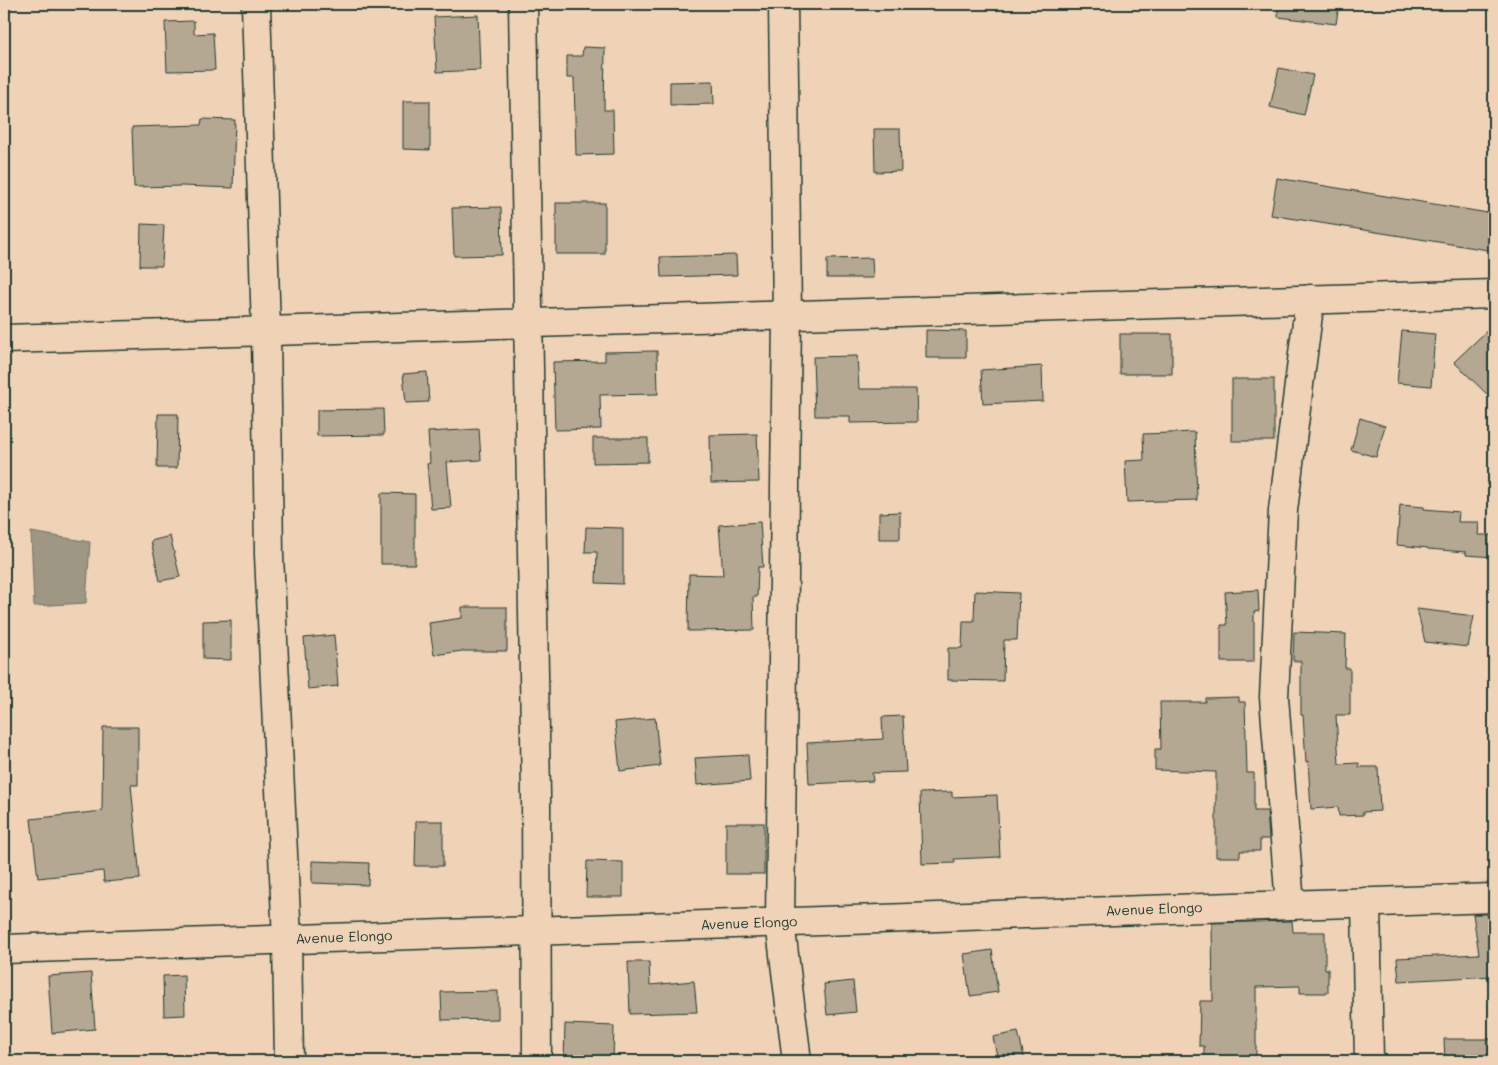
<svg xmlns="http://www.w3.org/2000/svg" width="1498" height="1065" font-family="Mali,sans-serif">
<style>
.water{fill:#9d9783;stroke:#6b7363}
.building{fill:#b5a892;stroke:#1f3d34}
.lines{fill:none;stroke-linecap:round;stroke-linejoin:round}
.minor-casing{stroke:#1f3d34;stroke-width:31}
.minor{stroke:#f0d2b6;stroke-width:28}
.labels{text-anchor:middle;stroke-width:4;stroke-linejoin:round;paint-order:stroke}
.street-label{font-size:14px;fill:#1f3d34;stroke:#f0d2b6}
</style>
<rect width="100%" height="100%" fill="#f0d2b6"/>
<filter id="ink" filterUnits="userSpaceOnUse"><feTurbulence type="fractalNoise" baseFrequency=".02" numOctaves="2"/><feDisplacementMap in="SourceGraphic" scale="10" xChannelSelector="R" yChannelSelector="G"/><feConvolveMatrix kernelMatrix="1 2 1 2 8 2 1 2 1" color-interpolation-filters="sRGB"/></filter>
<g filter="url(#ink)">
<path class="water" d="M 31,532 L 90,542 L 86,603 L 34,606 Z"/>
<g class="building">
<path d="M 1278,4 L 1339,4 L 1336,24 L 1278,17 Z"/>
<path d="M 478,15 L 480,70 L 437,72 L 434,17 Z"/>
<path d="M 194,21 L 194,34 L 213,33 L 215,70 L 167,71 L 165,22 Z"/>
<path d="M 583,47 L 605,48 L 604,110 L 613,110 L 614,154 L 576,155 L 574,78 L 567,78 L 567,56 L 582,56 Z"/>
<path d="M 1279,68 L 1313,75 L 1304,115 L 1270,107 Z"/>
<path d="M 713,81 L 714,104 L 670,105 L 670,82 Z"/>
<path d="M 403,101 L 430,101 L 430,150 L 403,149 Z"/>
<path d="M 202,119 L 235,120 L 233,188 L 182,186 L 134,187 L 132,127 L 201,125 Z"/>
<path d="M 874,129 L 900,129 L 901,171 L 875,172 Z"/>
<path d="M 1277,178 L 1494,214 L 1494,251 L 1271,215 Z"/>
<rect x="556" y="203" width="49" height="51"/>
<path d="M 501,207 L 502,255 L 454,256 L 452,208 Z"/>
<path d="M 141,224 L 164,225 L 162,266 L 140,266 Z"/>
<path d="M 736,255 L 737,275 L 661,277 L 660,257 Z"/>
<path d="M 872,258 L 873,278 L 827,278 L 827,259 Z"/>
<path d="M 1494,324 L 1494,401 L 1454,362 Z"/>
<path d="M 926,330 L 966,331 L 966,358 L 926,358 Z"/>
<path d="M 1402,331 L 1435,334 L 1431,386 L 1397,383 Z"/>
<rect x="1120" y="334" width="52" height="40"/>
<path d="M 657,351 L 658,394 L 600,395 L 601,429 L 555,430 L 553,362 L 605,361 L 605,352 Z"/>
<path d="M 857,356 L 859,389 L 916,389 L 917,422 L 850,423 L 850,416 L 815,416 L 813,357 Z"/>
<path d="M 1042,366 L 1043,401 L 983,404 L 981,370 Z"/>
<path d="M 427,372 L 429,402 L 406,403 L 403,374 Z"/>
<rect x="1232" y="379" width="42" height="62"/>
<path d="M 383,409 L 384,435 L 317,436 L 317,410 Z"/>
<path d="M 158,414 L 178,414 L 177,468 L 157,468 Z"/>
<path d="M 1360,418 L 1385,426 L 1376,457 L 1351,450 Z"/>
<path d="M 479,429 L 481,460 L 447,462 L 451,508 L 431,509 L 427,464 L 430,463 L 428,432 Z"/>
<path d="M 1195,432 L 1197,500 L 1127,502 L 1125,461 L 1144,460 L 1143,434 Z"/>
<path d="M 757,434 L 759,482 L 711,483 L 710,435 Z"/>
<path d="M 593,438 L 648,438 L 648,462 L 593,463 Z"/>
<path d="M 381,493 L 415,494 L 415,564 L 381,564 Z"/>
<path d="M 1400,505 L 1424,507 L 1424,509 L 1459,512 L 1458,522 L 1479,522 L 1478,535 L 1494,535 L 1494,557 L 1466,555 L 1466,552 L 1428,549 L 1428,548 L 1397,545 Z"/>
<path d="M 900,512 L 900,539 L 879,539 L 879,513 Z"/>
<path d="M 760,522 L 763,567 L 758,567 L 757,597 L 753,597 L 754,630 L 688,631 L 689,574 L 723,575 L 719,525 Z"/>
<path d="M 586,527 L 623,528 L 623,584 L 596,583 L 597,552 L 585,552 Z"/>
<path d="M 170,536 L 180,577 L 160,581 L 151,541 Z"/>
<path d="M 1258,590 L 1259,611 L 1254,612 L 1254,662 L 1221,662 L 1221,625 L 1227,625 L 1225,592 Z"/>
<path d="M 975,591 L 1019,593 L 1017,640 L 1004,640 L 1003,681 L 948,680 L 948,648 L 962,648 L 963,621 L 974,621 Z"/>
<path d="M 462,607 L 507,607 L 507,651 L 462,651 L 434,655 L 429,623 L 462,618 Z"/>
<path d="M 1417,609 L 1474,616 L 1468,647 L 1425,642 Z"/>
<path d="M 231,620 L 231,660 L 203,659 L 203,621 Z"/>
<path d="M 1294,632 L 1346,634 L 1345,668 L 1350,668 L 1350,715 L 1336,715 L 1339,764 L 1359,763 L 1359,767 L 1378,767 L 1380,811 L 1363,812 L 1363,815 L 1339,816 L 1338,807 L 1311,809 L 1308,761 L 1306,762 L 1303,715 L 1301,715 L 1301,661 L 1293,661 Z"/>
<path d="M 334,635 L 338,686 L 308,689 L 304,638 Z"/>
<path d="M 1239,697 L 1239,702 L 1245,702 L 1247,773 L 1254,773 L 1254,811 L 1267,811 L 1269,839 L 1260,839 L 1260,851 L 1240,851 L 1240,857 L 1216,857 L 1216,772 L 1155,770 L 1155,749 L 1161,749 L 1160,702 L 1205,702 L 1205,698 Z"/>
<path d="M 903,716 L 906,772 L 872,773 L 873,781 L 809,784 L 807,743 L 883,739 L 882,717 Z"/>
<path d="M 655,718 L 660,766 L 620,771 L 615,722 Z"/>
<path d="M 103,727 L 138,727 L 138,785 L 131,785 L 140,879 L 104,882 L 103,871 L 38,878 L 31,819 L 102,811 Z"/>
<path d="M 748,755 L 750,781 L 697,785 L 695,758 Z"/>
<path d="M 952,792 L 952,797 L 997,795 L 1000,857 L 954,859 L 955,863 L 922,864 L 920,793 Z"/>
<path d="M 416,821 L 443,821 L 443,866 L 415,866 Z"/>
<rect x="726" y="823" width="38" height="51"/>
<path d="M 312,861 L 369,863 L 368,885 L 312,883 Z"/>
<path d="M 587,861 L 623,862 L 623,897 L 586,897 Z"/>
<path d="M 1473,914 L 1494,914 L 1494,976 L 1399,981 L 1397,958 L 1479,954 Z"/>
<path d="M 1292,921 L 1293,932 L 1325,932 L 1325,969 L 1328,969 L 1328,993 L 1300,993 L 1300,986 L 1256,987 L 1256,1061 L 1204,1061 L 1204,1046 L 1199,1046 L 1200,1001 L 1213,1001 L 1212,923 Z"/>
<path d="M 992,950 L 998,992 L 970,996 L 964,954 Z"/>
<path d="M 628,962 L 649,962 L 650,985 L 694,981 L 697,1012 L 630,1014 Z"/>
<path d="M 91,973 L 95,1029 L 52,1033 L 48,976 Z"/>
<path d="M 184,975 L 185,1015 L 164,1016 L 163,976 Z"/>
<path d="M 853,981 L 856,1012 L 827,1015 L 824,984 Z"/>
<path d="M 498,991 L 498,1019 L 442,1020 L 441,992 Z"/>
<path d="M 565,1024 L 614,1026 L 613,1061 L 564,1061 Z"/>
<path d="M 1018,1032 L 1025,1061 L 998,1061 L 993,1037 Z"/>
<path d="M 1444,1039 L 1494,1039 L 1494,1061 L 1445,1061 Z"/>
</g>
<g class="lines">
<g class="minor-casing">
<g id="minor">
<path d="M 256,4 L 266,331 L 269,555 L 287,939 L 289,1061"/>
<path d="M 523,4 L 536,795 L 537,1061"/>
<path d="M 783,4 L 787,315 L 780,922 L 797,1061"/>
<path d="M 4,339 L 1494,294"/>
<path d="M 1366,902 L 1369,1061"/>
<path d="M 1290,905 L 1274,697 L 1283,510 L 1310,299"/>
<path d="M 4,949 L 1494,898"/>
</g>
</g>
<use href="#minor" class="minor"/>
</g>
</g>
<g class="labels">
<g class="street-label">
<text transform="translate(1154 909) rotate(-2)" y="5">Avenue Elongo</text>
<text transform="translate(749 923) rotate(-2)" y="5">Avenue Elongo</text>
<text transform="translate(344 937) rotate(-2)" y="5">Avenue Elongo</text>
</g>
</g>
<rect width="1498" height="1065" fill="none" stroke="#f0d2b6" stroke-width="20"/>
<rect x="10" y="10" width="1478" height="1045" fill="none" stroke="#1f3d34" stroke-width="2" filter="url(#ink)"/>
</svg>
